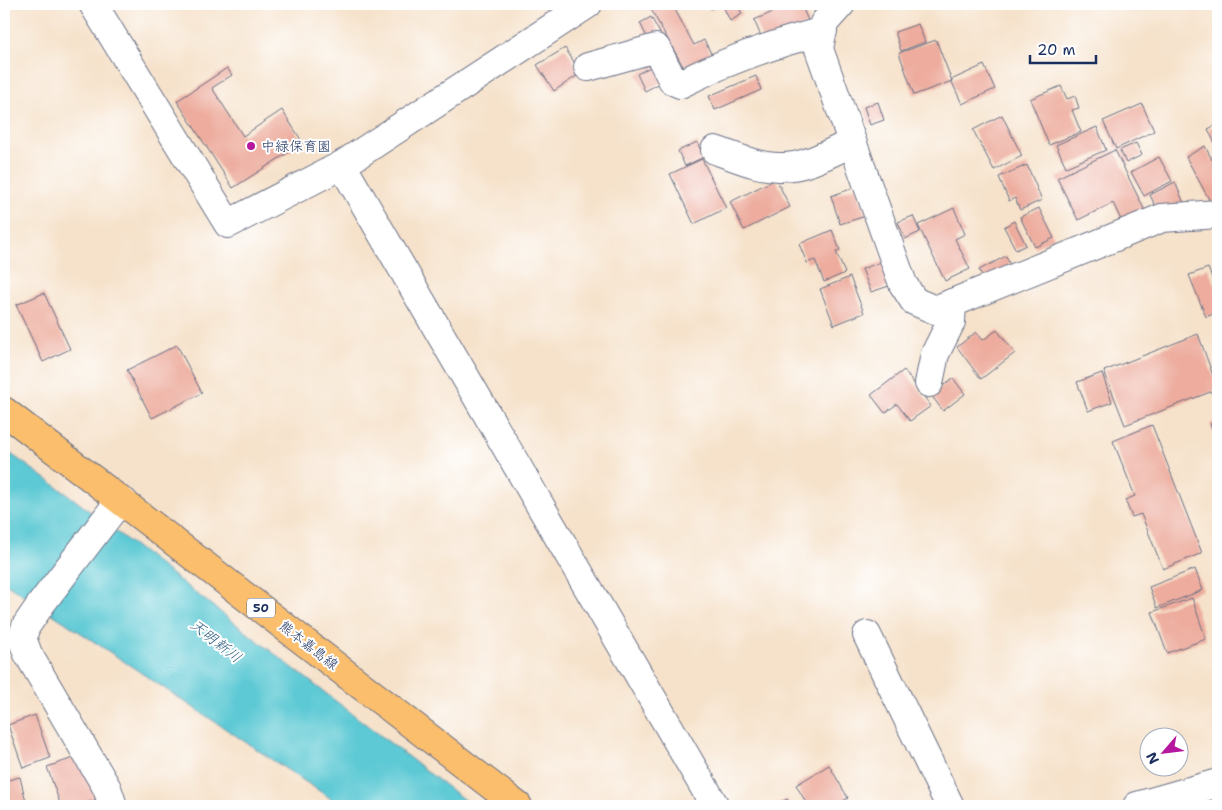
<svg xmlns="http://www.w3.org/2000/svg" width="1222" height="810" font-family="'Shantell Sans','Klee One',sans-serif">
<style>
.water{fill:#5dc9d4;stroke:#3c7c99}
.building{fill:#edac9d}
.lines{fill:none;stroke-linecap:round;stroke-linejoin:round}
.minor-casing{stroke:#686e84;stroke-width:30}
.major-casing{stroke:#686e84;stroke-width:30}
.minor{stroke:#fff;stroke-width:28}
.major{stroke:#fabe6d;stroke-width:28}
.poi-dot{fill:#b5179e;stroke:#fff;stroke-width:2}
.labels{text-anchor:middle;stroke-width:4;stroke-linejoin:round;paint-order:stroke}
.shield{fill:#fff;stroke:#5f6d8e;stroke-width:1}
.shield-label{font-size:12px;font-weight:bold;fill:#1b2f5e}
.poi-label{font-size:14px;fill:#1b2f5e;stroke:#fff;text-anchor:start}
.street-label{font-size:14px;fill:#1b2f5e;stroke:#fff}
.water-label{font-size:15px;font-style:italic;fill:#2f5d81;stroke:#fff}
</style>
<rect width="100%" height="100%" fill="#fff"/>
<filter id="ink" filterUnits="userSpaceOnUse"><feTurbulence type="fractalNoise" baseFrequency=".02" numOctaves="2"/><feDisplacementMap in="SourceGraphic" scale="10" xChannelSelector="R" yChannelSelector="G"/><feConvolveMatrix kernelMatrix="1 2 1 2 8 2 1 2 1" color-interpolation-filters="sRGB"/></filter>
<filter id="wash" filterUnits="userSpaceOnUse"><feTurbulence type="fractalNoise" baseFrequency=".0096" numOctaves="4" result="noise"/><feDisplacementMap in="SourceGraphic" scale="20" xChannelSelector="R" yChannelSelector="G"/><feGaussianBlur stdDeviation="1.12" result="paint"/><feColorMatrix in="noise" values="0 0 0 0 0 0 0 0 0 0 0 0 0 0 0 0 0 1.4 0 .05"/><feComposite in="paint" operator="in"/></filter>
<g filter="url(#wash)">
<rect width="100%" height="100%" fill="#f6e2cb"/>
<path class="water" d="M 4,449 L 66,493 L 472,806 L 342,806 L 4,582 Z"/>
<g id="blocks">
<g class="building">
<path d="M 648,4 L 672,4 L 694,45 L 704,40 L 712,55 L 685,70 Z"/>
<path d="M 708,4 L 737,4 L 742,14 L 730,21 L 722,4 L 711,9 Z"/>
<path d="M 792,4 L 801,4 L 809,23 L 764,43 L 754,20 Z"/>
<path d="M 651,17 L 662,37 L 650,43 L 640,23 Z"/>
<path d="M 918,24 L 925,42 L 901,51 L 895,32 Z"/>
<path d="M 936,40 L 952,81 L 914,95 L 899,53 Z"/>
<path d="M 565,48 L 581,73 L 554,91 L 537,65 Z"/>
<path d="M 660,62 L 668,79 L 645,91 L 637,74 Z"/>
<path d="M 984,65 L 995,89 L 962,104 L 951,80 Z"/>
<path d="M 227,68 L 232,75 L 212,88 L 243,136 L 282,110 L 303,143 L 233,188 L 177,101 Z"/>
<path d="M 756,76 L 761,90 L 715,110 L 709,96 Z"/>
<path d="M 1061,86 L 1067,99 L 1075,96 L 1079,108 L 1072,110 L 1081,132 L 1049,145 L 1030,99 Z"/>
<path d="M 878,102 L 884,120 L 870,125 L 864,107 Z"/>
<path d="M 1142,104 L 1154,131 L 1116,149 L 1103,121 Z"/>
<path d="M 1002,115 L 1022,156 L 994,170 L 973,130 Z"/>
<path d="M 1218,124 L 1218,150 L 1208,129 Z"/>
<path d="M 1097,127 L 1106,150 L 1066,167 L 1056,145 Z"/>
<path d="M 697,142 L 704,157 L 685,166 L 678,151 Z"/>
<path d="M 1136,143 L 1142,155 L 1126,163 L 1120,150 Z"/>
<path d="M 1205,146 L 1212,160 L 1218,157 L 1218,202 L 1212,205 L 1186,157 Z"/>
<path d="M 1115,150 L 1146,213 L 1123,224 L 1113,203 L 1078,220 L 1057,178 Z"/>
<path d="M 1159,157 L 1172,181 L 1144,196 L 1131,172 Z"/>
<path d="M 702,159 L 726,208 L 694,224 L 670,174 Z"/>
<path d="M 1027,165 L 1042,200 L 1020,210 L 1015,198 L 1009,201 L 999,177 Z"/>
<path d="M 776,179 L 790,207 L 744,230 L 730,202 Z"/>
<path d="M 1175,182 L 1186,208 L 1159,214 L 1150,195 Z"/>
<path d="M 856,187 L 866,216 L 840,224 L 831,196 Z"/>
<path d="M 954,208 L 965,234 L 955,239 L 970,269 L 945,281 L 918,225 Z"/>
<path d="M 1039,208 L 1054,238 L 1035,247 L 1020,217 Z"/>
<path d="M 913,216 L 920,232 L 905,239 L 898,222 Z"/>
<path d="M 1014,221 L 1026,245 L 1016,250 L 1004,227 Z"/>
<path d="M 832,230 L 840,250 L 836,252 L 845,273 L 824,282 L 815,260 L 807,263 L 799,244 Z"/>
<path d="M 1006,256 L 1012,270 L 986,283 L 979,270 Z"/>
<path d="M 883,261 L 892,285 L 871,292 L 862,269 Z"/>
<path d="M 1208,268 L 1218,292 L 1218,312 L 1206,317 L 1189,275 Z"/>
<path d="M 850,277 L 864,313 L 834,325 L 820,289 Z"/>
<path d="M 44,293 L 70,349 L 43,362 L 16,305 Z"/>
<path d="M 997,330 L 1015,353 L 981,379 L 957,347 L 976,332 L 983,340 Z"/>
<path d="M 1198,334 L 1218,389 L 1125,425 L 1104,371 Z"/>
<path d="M 177,345 L 202,393 L 152,418 L 127,370 Z"/>
<path d="M 904,370 L 931,406 L 910,421 L 897,404 L 885,413 L 871,395 Z"/>
<path d="M 1102,373 L 1112,402 L 1088,411 L 1077,382 Z"/>
<path d="M 953,378 L 965,394 L 943,411 L 931,395 Z"/>
<path d="M 1218,420 L 1218,443 L 1210,424 Z"/>
<path d="M 1152,425 L 1202,553 L 1163,569 L 1141,514 L 1132,517 L 1125,500 L 1135,496 L 1113,441 Z"/>
<path d="M 1195,569 L 1203,590 L 1157,608 L 1149,587 Z"/>
<path d="M 1192,598 L 1206,639 L 1167,653 L 1152,612 Z"/>
<path d="M 35,715 L 50,758 L 23,768 L 8,725 Z"/>
<path d="M 82,755 L 97,799 L 78,806 L 61,806 L 47,767 Z"/>
<path d="M 829,765 L 848,798 L 835,806 L 808,806 L 796,785 Z"/>
<path d="M 20,777 L 27,806 L 4,806 L 4,781 Z"/>
<path d="M 787,799 L 791,806 L 774,806 Z"/>
</g>
</g>
</g>
<g filter="url(#ink)">
<use href="#blocks" fill-opacity="0" stroke="#686e84" stroke-width="1"/>
<g class="lines">
<g class="minor-casing">
<g id="minor">
<path d="M 93,4 L 228,224 L 342,165 L 588,4"/>
<path d="M 841,4 L 824,23 L 819,49 L 903,284 L 914,301 L 935,310 L 1162,218 L 1218,214"/>
<path d="M 588,67 L 656,48 L 673,81 L 680,84 C 726,61 773,44 823,31"/>
<path d="M 715,150 C 736,157 759,168 782,167 C 806,167 830,153 851,143"/>
<path d="M 342,165 L 715,806"/>
<path d="M 929,383 L 935,354 L 951,322 L 952,303"/>
<path d="M 867,635 L 950,806"/>
<path d="M 111,806 L 112,803 L 107,788 L 28,654 L 22,638 L 26,626 L 41,604 L 112,511 L 124,502"/>
<path d="M 1137,806 L 1218,783"/>
</g>
</g>
<g class="major-casing">
<path id="major" d="M 4,411 L 518,806"/>
</g>
<use href="#minor" class="minor"/>
<use href="#major" class="major"/>
</g>
</g>
<circle class="poi-dot" cx="251" cy="146" r="5"/>
<g class="labels">
<rect class="shield" x="247" y="598.5" width="28" height="19" rx="4"/>
<g class="shield-label">
<text x="261" y="612">50</text>
</g>
<g class="poi-label">
<text x="261" y="151">中緑保育園</text>
</g>
<g class="street-label">
<text transform="translate(309 645) rotate(38)" y="5">熊本嘉島線</text>
</g>
<g class="water-label">
<text transform="translate(216 641) rotate(38)" y="5">天明新川</text>
</g>
</g>
<rect width="1222" height="810" fill="none" stroke="#fff" stroke-width="20"/>
<g transform="translate(1164 752) rotate(242)"><circle r="24" fill="#ffffff" stroke="#a4acbf"/>
<path d="M0-4L9 19L0 12L-9 19Z" fill="#b5179e"/>
<text y="-8" font-size="14" font-weight="bold" text-anchor="middle" fill="#1b2f5e">N</text>
</g>
<path d="M1030 55v8h66v-8" fill="none" stroke="#1b2f5e" stroke-width="2.5"/>
<text x="1037" y="55" font-size="15" fill="#1b2f5e" stroke="#ffffff" stroke-width="4" paint-order="stroke">20 m</text>
</svg>
